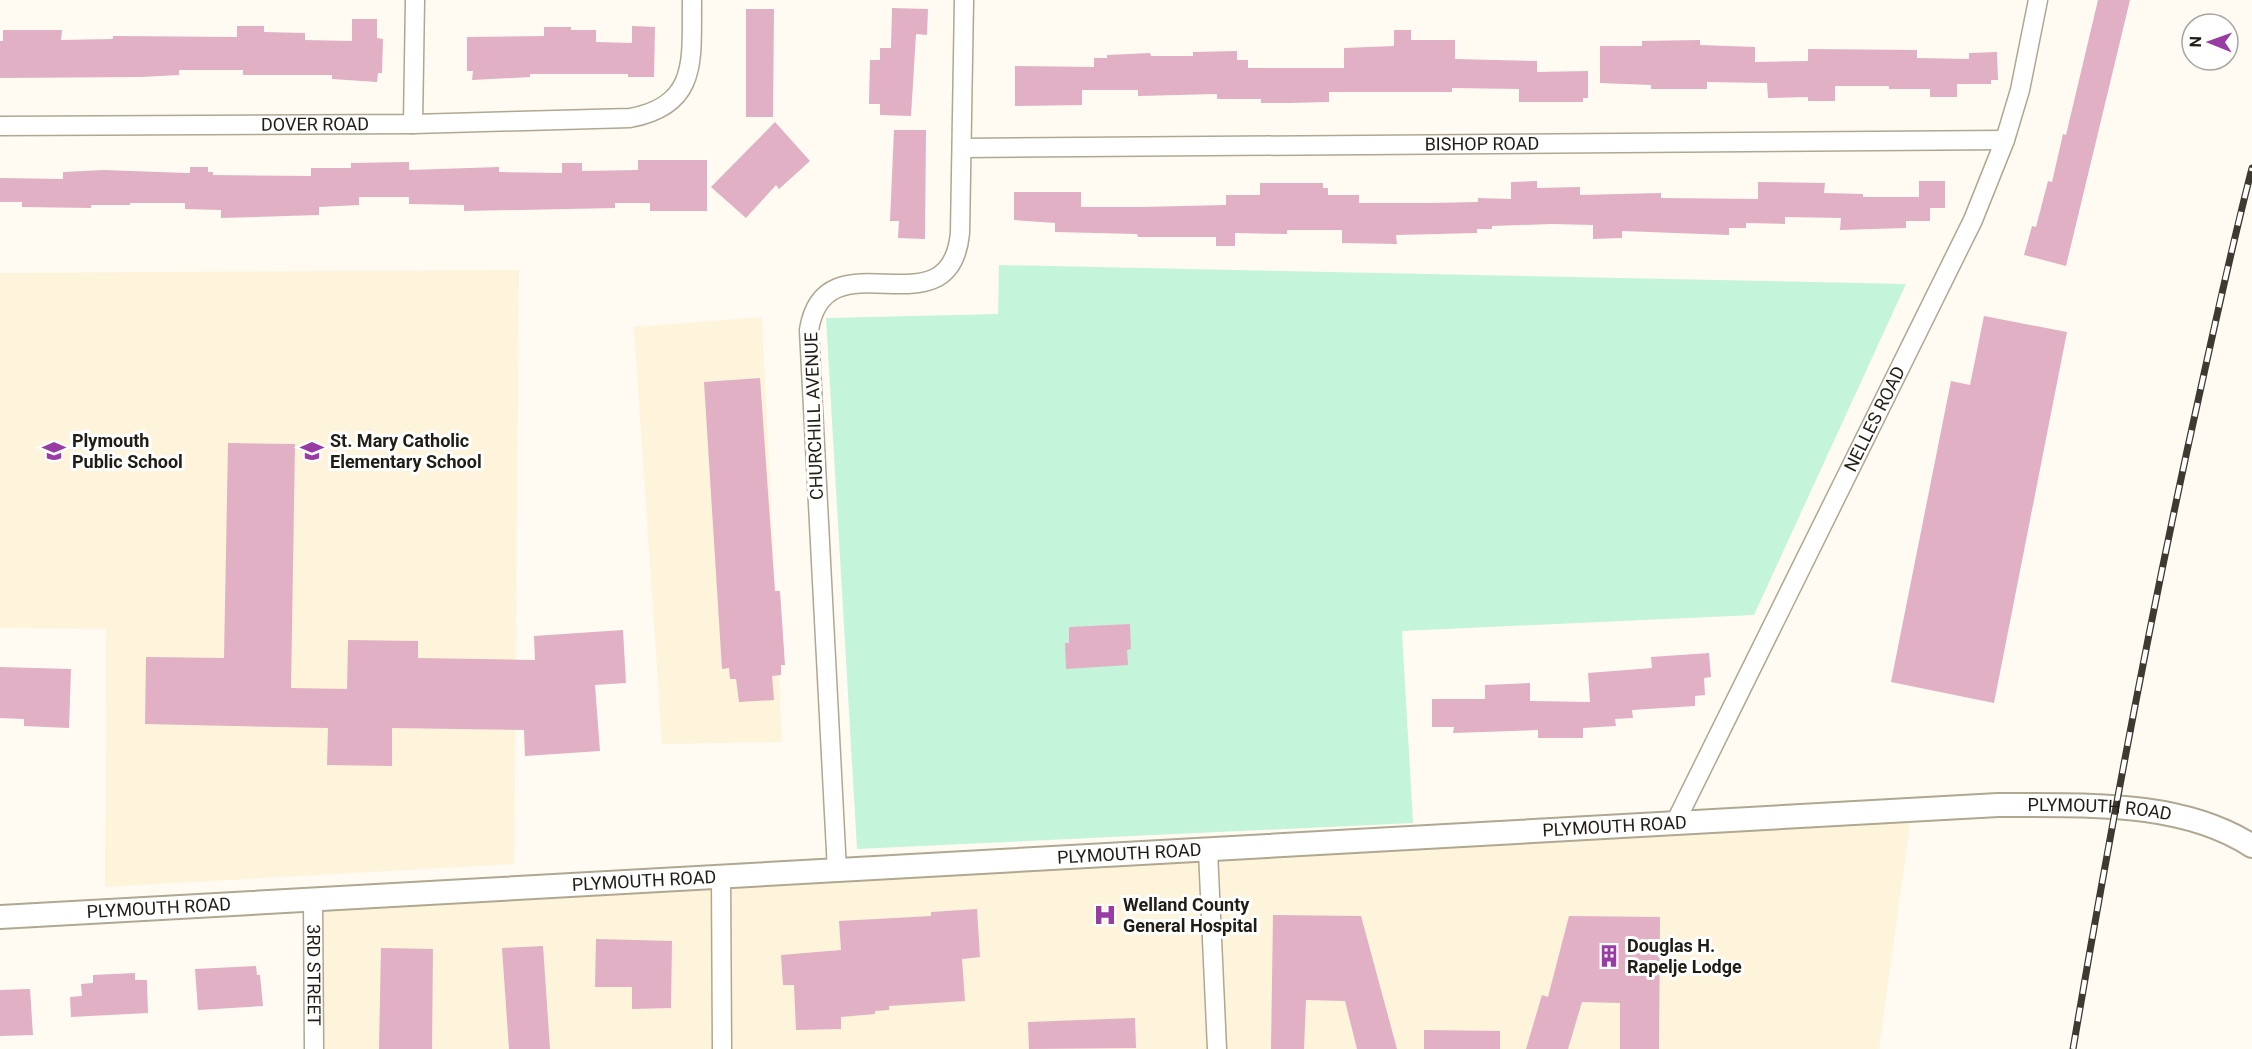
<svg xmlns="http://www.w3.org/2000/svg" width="2252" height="1049" font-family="Roboto,sans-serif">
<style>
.built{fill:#fef3db}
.green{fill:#c4f5db}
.building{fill:#e1b0c4}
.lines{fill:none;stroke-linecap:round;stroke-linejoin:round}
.minor-casing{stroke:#b0a791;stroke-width:21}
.tertiary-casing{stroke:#b0a791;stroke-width:26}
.minor{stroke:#fff;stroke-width:18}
.tertiary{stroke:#fff;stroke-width:22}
.rail-casing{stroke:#3e3a31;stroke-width:7}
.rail{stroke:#fff;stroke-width:4.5;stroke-dasharray:14;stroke-linecap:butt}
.labels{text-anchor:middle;stroke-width:6;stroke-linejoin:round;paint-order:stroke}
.street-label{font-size:18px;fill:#211d15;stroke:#fff}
.poi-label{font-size:18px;font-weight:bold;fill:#211d15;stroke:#fff;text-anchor:start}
</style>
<rect width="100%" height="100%" fill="#fffbf2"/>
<g class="built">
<path d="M 519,270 L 514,864 L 105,887 L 106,629 L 0,628 L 0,273 Z"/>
<path d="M 762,317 L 782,742 L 662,744 L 634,327 Z"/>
<path d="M 1912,809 L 1879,1049 L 314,1049 L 313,900 Z"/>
</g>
<path class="green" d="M 999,265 L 1906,284 L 1754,615 L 1402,631 L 1413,823 L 857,849 L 826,318 L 998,314 Z"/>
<g class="building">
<path d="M 2098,0 L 2130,0 L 2066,266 L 2024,255 L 2032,226 L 2036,227 L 2048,181 L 2052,182 L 2063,134 L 2066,135 Z"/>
<path d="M 892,8 L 928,9 L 927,35 L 916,34 L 911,116 L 880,115 L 880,104 L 869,104 L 870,60 L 880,60 L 880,48 L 891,48 Z"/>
<path d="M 746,9 L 774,9 L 773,117 L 746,117 Z"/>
<path d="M 352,19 L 377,19 L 377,38 L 383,39 L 382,73 L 378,73 L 377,82 L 332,79 L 332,75 L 243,75 L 243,70 L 179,70 L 179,75 L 142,77 L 0,78 L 0,41 L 3,41 L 3,30 L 62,30 L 61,40 L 113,39 L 113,36 L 237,37 L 237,26 L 264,26 L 264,32 L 305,33 L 305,40 L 352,41 Z"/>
<path d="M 632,26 L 655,27 L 654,77 L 628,77 L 628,74 L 530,74 L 530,77 L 472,80 L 473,71 L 467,71 L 467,37 L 544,36 L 544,27 L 571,27 L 571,30 L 596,30 L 596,42 L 632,43 Z"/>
<path d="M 1394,30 L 1411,30 L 1411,40 L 1455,40 L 1455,59 L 1537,61 L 1537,72 L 1588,71 L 1588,98 L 1583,98 L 1583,102 L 1519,102 L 1519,89 L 1452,88 L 1452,92 L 1329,92 L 1329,102 L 1289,103 L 1261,103 L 1261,99 L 1217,99 L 1217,94 L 1138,96 L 1138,90 L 1082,90 L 1082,105 L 1015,106 L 1015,66 L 1094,67 L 1094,58 L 1107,58 L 1107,55 L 1150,53 L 1151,56 L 1193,56 L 1193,52 L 1237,51 L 1237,60 L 1248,60 L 1248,68 L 1344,68 L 1344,48 L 1394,46 Z"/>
<path d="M 1700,40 L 1700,45 L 1755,47 L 1755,62 L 1808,61 L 1808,49 L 1917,50 L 1917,58 L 1969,59 L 1969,53 L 1997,52 L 1998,80 L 1991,80 L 1991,84 L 1957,84 L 1957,97 L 1930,97 L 1930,89 L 1889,89 L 1889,86 L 1835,86 L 1835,101 L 1808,101 L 1808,97 L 1768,98 L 1767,83 L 1707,82 L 1707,89 L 1651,89 L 1651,85 L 1600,83 L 1600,46 L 1642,46 L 1642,41 Z"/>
<path d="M 775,122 L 810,161 L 779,189 L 776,185 L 746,218 L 711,187 Z"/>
<path d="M 894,130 L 926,130 L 925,239 L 898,238 L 899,221 L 890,221 Z"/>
<path d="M 638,160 L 707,160 L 707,211 L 650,211 L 650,203 L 615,203 L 615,208 L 464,211 L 464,205 L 409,204 L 409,197 L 359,197 L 359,205 L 319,207 L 319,215 L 221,218 L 221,210 L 185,209 L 185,203 L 130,203 L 130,205 L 91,205 L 91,208 L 22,207 L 22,202 L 0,202 L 0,178 L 63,179 L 63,172 L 104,170 L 186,173 L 190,173 L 190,167 L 208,167 L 208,172 L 213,172 L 213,175 L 311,176 L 311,168 L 351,168 L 351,163 L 409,162 L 409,170 L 499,167 L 499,172 L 562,173 L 562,163 L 582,163 L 582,171 L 638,170 Z"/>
<path d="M 1537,181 L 1537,188 L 1580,187 L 1580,195 L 1661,193 L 1661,198 L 1758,199 L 1758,182 L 1825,183 L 1824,193 L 1863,194 L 1863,197 L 1919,197 L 1919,181 L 1945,181 L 1945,208 L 1930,208 L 1930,221 L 1906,221 L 1906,228 L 1840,230 L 1841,218 L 1785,217 L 1785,224 L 1746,223 L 1746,228 L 1729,228 L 1729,235 L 1622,231 L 1622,238 L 1593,239 L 1593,225 L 1552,224 L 1492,226 L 1492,229 L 1477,229 L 1477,233 L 1396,235 L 1397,244 L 1342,243 L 1342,230 L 1287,230 L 1287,234 L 1235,233 L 1235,246 L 1216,246 L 1216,237 L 1138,237 L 1137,234 L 1055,232 L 1055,223 L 1014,220 L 1014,192 L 1081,192 L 1081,207 L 1142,207 L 1226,205 L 1226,195 L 1260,195 L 1260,183 L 1323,183 L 1323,188 L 1328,188 L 1328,195 L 1359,195 L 1359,203 L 1429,203 L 1478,202 L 1478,198 L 1511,199 L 1511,182 Z"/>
<path d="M 1984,316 L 2067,332 L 1994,703 L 1891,682 L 1951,381 L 1970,385 Z"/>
<path d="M 760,378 L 775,591 L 780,591 L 785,665 L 781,665 L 781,675 L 772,676 L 774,700 L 739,702 L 736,679 L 730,679 L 729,668 L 722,669 L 704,382 Z"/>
<path d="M 228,443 L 295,444 L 291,688 L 347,689 L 348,640 L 418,641 L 418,658 L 535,660 L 534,636 L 623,630 L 626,683 L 595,685 L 600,751 L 525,756 L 524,730 L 392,728 L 392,766 L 327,765 L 328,728 L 145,724 L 146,657 L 224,658 Z"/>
<path d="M 1130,624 L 1131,649 L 1127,650 L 1128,665 L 1066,669 L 1065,643 L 1069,643 L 1069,627 Z"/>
<path d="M 1709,653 L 1711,677 L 1704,678 L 1705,695 L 1695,696 L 1695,706 L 1632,710 L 1633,718 L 1615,719 L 1616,726 L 1583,728 L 1583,738 L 1538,738 L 1538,730 L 1453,733 L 1454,727 L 1432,727 L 1432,699 L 1485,699 L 1485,685 L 1530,683 L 1530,701 L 1590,702 L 1588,673 L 1652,668 L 1651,657 Z"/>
<path d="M 0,667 L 71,669 L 69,728 L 24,726 L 24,719 L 0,718 Z"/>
<path d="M 977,909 L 980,957 L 962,959 L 965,1001 L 889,1006 L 889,1010 L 875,1011 L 875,1014 L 841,1017 L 841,1029 L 796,1030 L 794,985 L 783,985 L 781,955 L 841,950 L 839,921 L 931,916 L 931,912 Z"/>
<path d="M 1273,915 L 1361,916 L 1397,1049 L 1357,1049 L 1345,1001 L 1306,1000 L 1304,1049 L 1271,1049 Z"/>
<path d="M 1569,916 L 1660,917 L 1659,1049 L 1620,1049 L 1620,1003 L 1582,1002 L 1568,1049 L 1526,1049 L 1542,995 L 1548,997 Z"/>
<path d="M 596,939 L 672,941 L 671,1008 L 632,1009 L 632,987 L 595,987 Z"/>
<path d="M 543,946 L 550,1049 L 509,1049 L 502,948 Z"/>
<path d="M 381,948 L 433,949 L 432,1049 L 379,1049 Z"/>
<path d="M 256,966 L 257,975 L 260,975 L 263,1006 L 198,1010 L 195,969 Z"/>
<path d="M 135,973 L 135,980 L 147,980 L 148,1013 L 71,1017 L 70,997 L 82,996 L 81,984 L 93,983 L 93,975 Z"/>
<path d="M 30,989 L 33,1035 L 0,1036 L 0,990 Z"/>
<path d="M 1135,1018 L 1136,1048 L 1029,1049 L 1028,1022 Z"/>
<path d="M 1424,1030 L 1500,1031 L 1500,1049 L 1424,1049 Z"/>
</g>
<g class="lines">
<g class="minor-casing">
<g id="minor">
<path d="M 413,124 L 415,0"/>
<path id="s1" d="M 0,126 L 413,124 L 630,118 C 700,105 691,58 692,0"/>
<path id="s2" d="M 962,148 L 2005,140"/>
<path id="s3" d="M 1674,825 L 1973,220 L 2005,140 L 2020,90 L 2038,0"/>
<path d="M 1208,851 L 1217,1049"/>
<path d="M 837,871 L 809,330 C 825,231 950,338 960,233 L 964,0"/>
<path d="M 721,876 L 722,1049"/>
<path id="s4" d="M 313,900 L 314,1049"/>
</g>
</g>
<g class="tertiary-casing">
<g id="tertiary">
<path id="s5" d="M 0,917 L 1998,805 C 2081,806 2179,799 2252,846"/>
</g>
</g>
<use href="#minor" class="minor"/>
<use href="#tertiary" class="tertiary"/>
<g class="rail-casing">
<path id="rail" d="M 2073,1049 C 2107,849 2144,650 2187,451 C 2208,356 2228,261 2252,168"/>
</g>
<use href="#rail" class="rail"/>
</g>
<defs>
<g id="school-bare" transform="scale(1.8)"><path d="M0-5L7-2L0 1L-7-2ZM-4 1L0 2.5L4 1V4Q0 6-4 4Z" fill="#983ba5" stroke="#fff" stroke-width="2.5" paint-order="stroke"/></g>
<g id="hospital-bare" transform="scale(1.8)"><path d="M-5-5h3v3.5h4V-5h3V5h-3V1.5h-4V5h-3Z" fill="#983ba5" stroke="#fff" stroke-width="2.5" paint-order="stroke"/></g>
<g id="building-bare" transform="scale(1.8)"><path d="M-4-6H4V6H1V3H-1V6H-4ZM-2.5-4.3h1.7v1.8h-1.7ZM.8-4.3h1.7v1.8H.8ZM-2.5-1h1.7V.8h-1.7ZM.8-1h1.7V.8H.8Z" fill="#983ba5" stroke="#fff" stroke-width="2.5" paint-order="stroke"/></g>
</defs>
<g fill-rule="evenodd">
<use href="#school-bare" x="54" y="451"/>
<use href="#school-bare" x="312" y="451"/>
<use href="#hospital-bare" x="1105" y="915"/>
<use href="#building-bare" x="1609" y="956"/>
</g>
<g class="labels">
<g class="street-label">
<text dy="6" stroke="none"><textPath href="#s1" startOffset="315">DOVER ROAD</textPath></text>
<text dy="6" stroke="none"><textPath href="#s2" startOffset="520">BISHOP ROAD</textPath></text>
<text transform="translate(814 416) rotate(-92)" y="6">CHURCHILL AVENUE</text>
<text dy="6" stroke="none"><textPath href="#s3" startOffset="453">NELLES ROAD</textPath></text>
<text dy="6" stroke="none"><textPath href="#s5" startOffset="2103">PLYMOUTH ROAD</textPath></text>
<text dy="6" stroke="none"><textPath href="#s5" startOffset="1617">PLYMOUTH ROAD</textPath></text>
<text dy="6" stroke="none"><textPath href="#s5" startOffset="1131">PLYMOUTH ROAD</textPath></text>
<text dy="6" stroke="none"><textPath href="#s5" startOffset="645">PLYMOUTH ROAD</textPath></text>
<text dy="6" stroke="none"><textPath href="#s5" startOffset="159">PLYMOUTH ROAD</textPath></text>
<text dy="6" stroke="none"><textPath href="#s4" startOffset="75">3RD STREET</textPath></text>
</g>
<g class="poi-label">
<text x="72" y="447">Plymouth<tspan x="72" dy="21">Public School</tspan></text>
<text x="330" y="447">St. Mary Catholic<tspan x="330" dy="21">Elementary School</tspan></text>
<text x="1123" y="911">Welland County<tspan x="1123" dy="21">General Hospital</tspan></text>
<text x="1627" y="952">Douglas H.<tspan x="1627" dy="21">Rapelje Lodge</tspan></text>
</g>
</g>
<g transform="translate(2210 42) rotate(271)"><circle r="28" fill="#ffffff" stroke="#a6a5a1" stroke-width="1.5"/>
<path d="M0-4.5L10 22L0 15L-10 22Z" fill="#983ba5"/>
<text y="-9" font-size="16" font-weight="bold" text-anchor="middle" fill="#211d15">N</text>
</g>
</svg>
